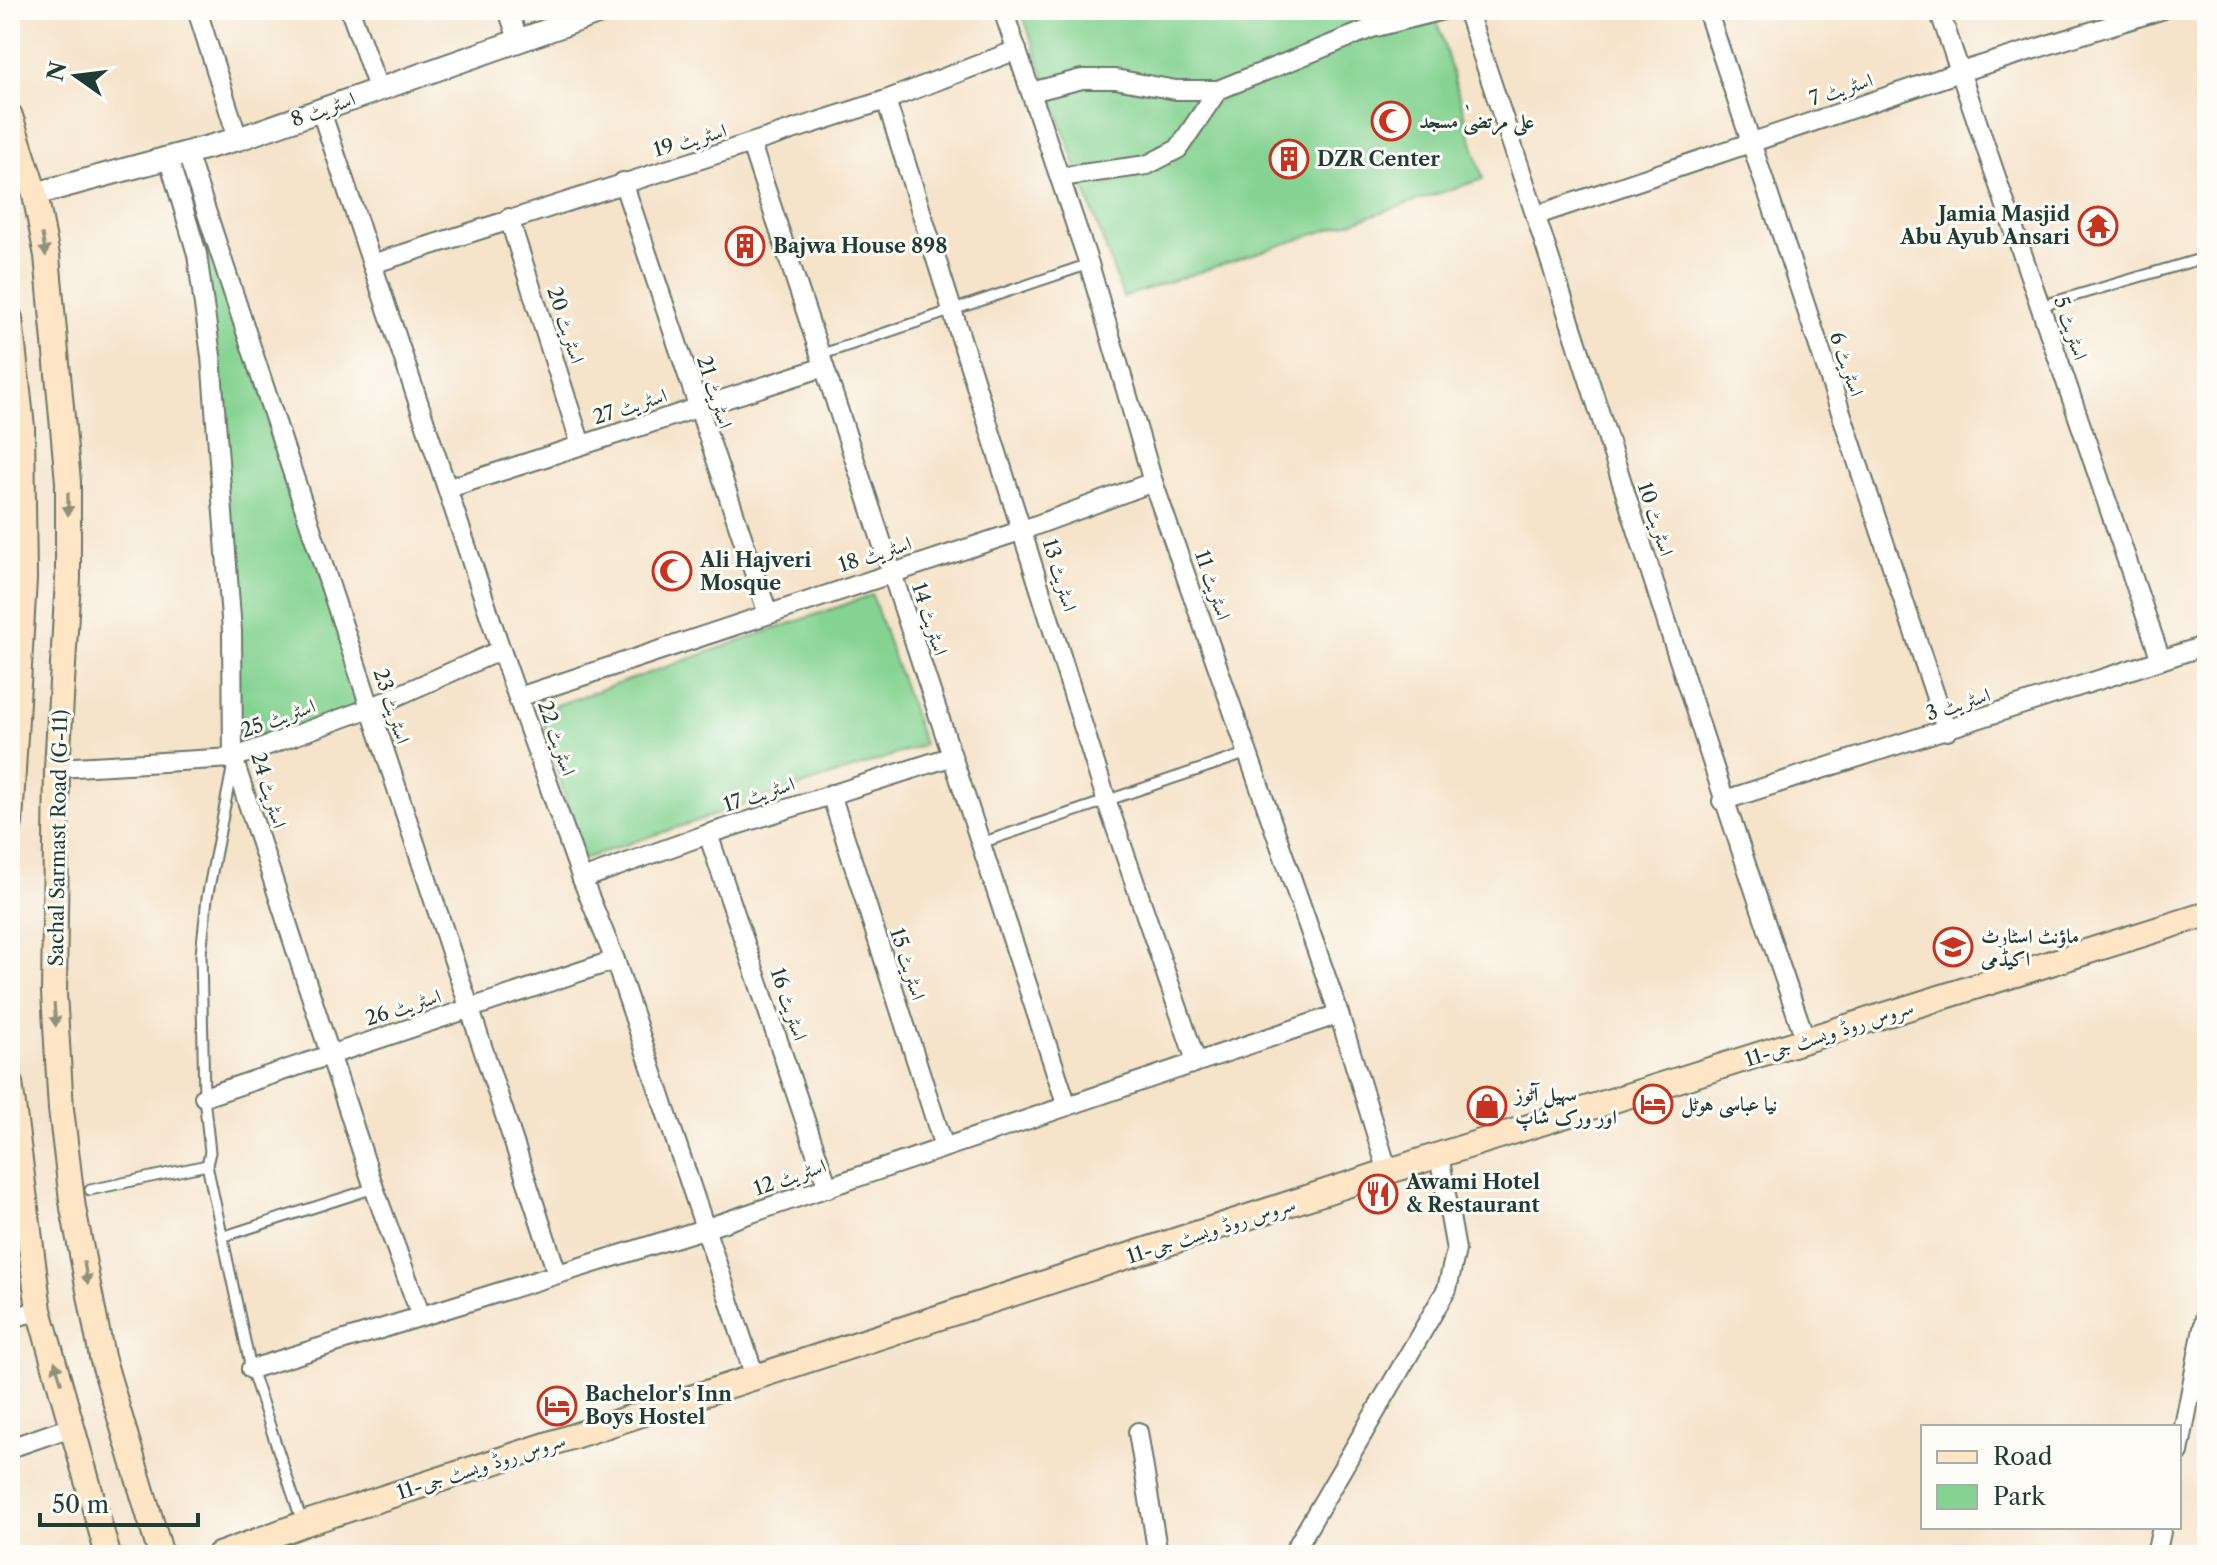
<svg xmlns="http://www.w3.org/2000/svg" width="2217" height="1565" font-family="'Libre Caslon Text',Amiri,serif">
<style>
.green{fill:#85d392;stroke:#528863;stroke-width:2}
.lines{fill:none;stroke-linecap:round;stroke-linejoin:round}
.service-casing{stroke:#6a7768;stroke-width:13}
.minor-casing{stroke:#6a7768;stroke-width:22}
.tertiary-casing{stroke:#6a7768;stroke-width:26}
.secondary-casing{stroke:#6a7768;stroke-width:28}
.service{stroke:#fff;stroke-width:9}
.minor{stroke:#fff;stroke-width:18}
.tertiary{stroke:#fff;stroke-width:22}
.secondary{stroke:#fde5c5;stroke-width:24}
.oneway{fill:#8e917c}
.labels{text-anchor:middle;stroke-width:6;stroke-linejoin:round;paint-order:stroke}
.street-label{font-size:20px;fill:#1f3d34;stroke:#fdfcf7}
.poi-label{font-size:20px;font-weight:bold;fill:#1f3d34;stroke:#fdfcf7;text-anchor:start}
</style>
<rect width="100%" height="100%" fill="#fdfcf7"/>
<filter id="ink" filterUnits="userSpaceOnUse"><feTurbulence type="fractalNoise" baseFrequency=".0125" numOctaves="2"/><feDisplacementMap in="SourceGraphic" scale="16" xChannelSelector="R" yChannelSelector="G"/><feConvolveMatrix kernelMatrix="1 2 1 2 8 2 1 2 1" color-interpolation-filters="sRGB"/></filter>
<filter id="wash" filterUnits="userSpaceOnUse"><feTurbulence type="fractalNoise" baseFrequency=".006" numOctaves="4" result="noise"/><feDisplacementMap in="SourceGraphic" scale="32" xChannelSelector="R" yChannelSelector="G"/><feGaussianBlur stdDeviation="1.8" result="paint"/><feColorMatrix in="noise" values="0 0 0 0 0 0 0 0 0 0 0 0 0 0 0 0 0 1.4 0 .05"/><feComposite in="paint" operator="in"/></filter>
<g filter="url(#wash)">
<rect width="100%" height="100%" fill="#f5e3ca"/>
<g class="green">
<path d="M 1021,10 L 1434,10 L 1483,179 L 1123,297 Z"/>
<path d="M 185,159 L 365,705 L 238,749 L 214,360 L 174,162 Z"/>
<path d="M 872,595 L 924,745 L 583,859 L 540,711 Z"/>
</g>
</g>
<g filter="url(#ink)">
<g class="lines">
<g class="service-casing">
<g id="service">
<path d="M 2040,306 L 2207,257"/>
<path d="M 820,355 L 1089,264"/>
<path d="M 232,769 L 207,898 L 201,954 L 204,1097 L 210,1152 L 207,1165 L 251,1369 L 302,1522"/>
<path d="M 978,844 L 1248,753"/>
<path d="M 90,1190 L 207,1165"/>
<path d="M 225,1236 L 374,1188"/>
</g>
</g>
<g class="minor-casing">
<g id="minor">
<path d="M 197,10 L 238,139"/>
<path d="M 350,10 L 378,88"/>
<path d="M 508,10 L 519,42"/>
<path d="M 1003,10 L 1089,264 L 1153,482 L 1339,1014 L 1388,1172"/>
<path d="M 1467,10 C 1584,352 1687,699 1806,1041"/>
<path d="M 1707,10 L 1947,731"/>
<path d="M 1939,10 L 2161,660"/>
<path d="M 1031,92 L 1082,79 L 1115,79 L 1176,90 L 1218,90 L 1372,28 L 1443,10"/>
<path d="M 886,100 L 1107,802 L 1196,1061"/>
<path d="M 321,111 L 501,650 L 582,879 L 615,960 L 755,1377"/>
<path d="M 751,144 L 1067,1106"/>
<path d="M 187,153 L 557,1273"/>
<path d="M 169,160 L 197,254 L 211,356 L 232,631 L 233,758 L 374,1188 L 421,1316"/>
<path d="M 1060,177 L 1147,165 L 1178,149 L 1218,90"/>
<path d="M 623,182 L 768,614"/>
<path d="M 1537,215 L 1960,72 L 2161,10"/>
<path d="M 509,218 L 581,445"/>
<path d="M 372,264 L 886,100 L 1017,50"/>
<path d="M 449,488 L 824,367"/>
<path d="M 519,697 L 1023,530 L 1153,482"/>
<path d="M 57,768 L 233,758 L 370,708 L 501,650"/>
<path d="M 831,794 L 944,1147"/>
<path d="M 1722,801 L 2207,645"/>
<path d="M 708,834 L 828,1188"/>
<path d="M 582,879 L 708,834 L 950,757"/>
<path d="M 204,1097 L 615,960"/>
<path d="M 10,1319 L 39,1310"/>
<path d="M 251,1369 L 707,1228 L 1339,1014"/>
<path d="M 1138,1432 L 1158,1555"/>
<path d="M 10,1448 L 74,1426"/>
<path d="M 2179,1452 L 2207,1308"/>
<path d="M 1292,1555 L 1447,1289 L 1456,1250 L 1439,1155"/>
<path d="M 2156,1555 L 2162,1527"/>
</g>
</g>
<g class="tertiary-casing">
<path id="tertiary" d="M 35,194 L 238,139 L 606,10"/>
</g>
<g class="secondary-casing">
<g id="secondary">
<path d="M 10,116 L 35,194 L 47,256 L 68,482 L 68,579 L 57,768 L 54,993 L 61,1109 L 73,1208 L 102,1357 L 161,1555"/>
<path d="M 10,319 L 22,427 L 24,579 L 10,823"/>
<path d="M 10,1082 L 39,1310 L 108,1555"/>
<path d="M 219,1555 L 303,1524 L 1439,1155 L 2207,914"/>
</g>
</g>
<use href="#service" class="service"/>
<use href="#minor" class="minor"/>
<use href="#tertiary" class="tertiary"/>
<use href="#secondary" class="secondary"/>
</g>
<defs><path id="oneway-solid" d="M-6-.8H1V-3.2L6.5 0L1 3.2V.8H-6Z" transform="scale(2)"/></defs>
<g class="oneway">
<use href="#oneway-solid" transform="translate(44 245) rotate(80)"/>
<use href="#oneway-solid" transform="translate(68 504) rotate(90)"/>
<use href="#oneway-solid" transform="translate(55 1015) rotate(86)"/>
<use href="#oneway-solid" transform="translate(86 1273) rotate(79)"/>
<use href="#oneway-solid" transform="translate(58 1372) rotate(-107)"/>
</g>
</g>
<defs>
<g id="mosque-ring" transform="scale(2)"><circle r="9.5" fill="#fdfcf7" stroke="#c8321e" stroke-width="1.5"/><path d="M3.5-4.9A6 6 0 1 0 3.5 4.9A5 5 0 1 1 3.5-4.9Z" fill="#c8321e"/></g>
<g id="building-ring" transform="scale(2)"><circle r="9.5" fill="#fdfcf7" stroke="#c8321e" stroke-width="1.5"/><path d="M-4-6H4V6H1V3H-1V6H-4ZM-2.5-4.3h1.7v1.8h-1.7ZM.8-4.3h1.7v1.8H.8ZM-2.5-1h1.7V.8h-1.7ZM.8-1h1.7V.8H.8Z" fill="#c8321e"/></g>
<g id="temple-ring" transform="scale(2)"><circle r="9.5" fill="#fdfcf7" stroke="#c8321e" stroke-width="1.5"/><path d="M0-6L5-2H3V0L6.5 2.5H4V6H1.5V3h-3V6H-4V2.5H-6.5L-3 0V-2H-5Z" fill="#c8321e"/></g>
<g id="school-ring" transform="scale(2)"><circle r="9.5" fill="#fdfcf7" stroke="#c8321e" stroke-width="1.5"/><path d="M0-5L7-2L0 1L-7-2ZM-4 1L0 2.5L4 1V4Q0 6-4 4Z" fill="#c8321e"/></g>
<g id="hotel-ring" transform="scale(2)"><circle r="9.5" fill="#fdfcf7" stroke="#c8321e" stroke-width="1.5"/><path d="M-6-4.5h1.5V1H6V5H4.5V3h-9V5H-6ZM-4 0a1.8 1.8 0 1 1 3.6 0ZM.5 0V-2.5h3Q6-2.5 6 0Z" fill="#c8321e"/></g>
<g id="shop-ring" transform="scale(2)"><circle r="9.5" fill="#fdfcf7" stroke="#c8321e" stroke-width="1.5"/><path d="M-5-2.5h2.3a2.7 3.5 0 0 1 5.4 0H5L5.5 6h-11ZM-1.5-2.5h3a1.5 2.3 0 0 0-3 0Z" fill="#c8321e"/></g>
<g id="restaurant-ring" transform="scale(2)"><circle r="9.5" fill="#fdfcf7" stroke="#c8321e" stroke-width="1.5"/><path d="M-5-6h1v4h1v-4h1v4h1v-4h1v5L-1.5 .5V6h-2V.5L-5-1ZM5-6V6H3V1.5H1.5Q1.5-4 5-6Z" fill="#c8321e"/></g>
</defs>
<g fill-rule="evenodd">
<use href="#mosque-ring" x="1391" y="121"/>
<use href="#building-ring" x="1289" y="159"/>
<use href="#temple-ring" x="2098" y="226"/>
<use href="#building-ring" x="745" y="246"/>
<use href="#mosque-ring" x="672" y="571"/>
<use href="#school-ring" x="1953" y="947"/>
<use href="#hotel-ring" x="1653" y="1104"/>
<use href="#shop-ring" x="1487" y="1106"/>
<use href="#restaurant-ring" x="1378" y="1194"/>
<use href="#hotel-ring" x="557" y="1406"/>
</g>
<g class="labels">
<g class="street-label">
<text transform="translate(1841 89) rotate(-18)" y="7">اسٹریٹ 7</text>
<text transform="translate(323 109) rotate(-20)" y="7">اسٹریٹ 8</text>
<text transform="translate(690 140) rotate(-16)" y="7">اسٹریٹ 19</text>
<text transform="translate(566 325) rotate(72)" y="7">اسٹریٹ 20</text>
<text transform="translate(2071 328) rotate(71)" y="7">اسٹریٹ 5</text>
<text transform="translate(1847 364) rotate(71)" y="7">اسٹریٹ 6</text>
<text transform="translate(715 392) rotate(72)" y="7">اسٹریٹ 21</text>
<text transform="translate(630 406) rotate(-18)" y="7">اسٹریٹ 27</text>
<text transform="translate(1656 519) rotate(72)" y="7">اسٹریٹ 10</text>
<text transform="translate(875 554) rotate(-18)" y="7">اسٹریٹ 18</text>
<text transform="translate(1060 575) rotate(73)" y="7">اسٹریٹ 13</text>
<text transform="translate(1213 585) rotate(71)" y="7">اسٹریٹ 11</text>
<text transform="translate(930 619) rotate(72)" y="7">اسٹریٹ 14</text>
<text transform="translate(1958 704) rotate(-18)" y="7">اسٹریٹ 3</text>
<text transform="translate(392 706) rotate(72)" y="7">اسٹریٹ 23</text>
<text transform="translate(278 718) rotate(-20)" y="7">اسٹریٹ 25</text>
<text transform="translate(557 738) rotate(71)" y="7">اسٹریٹ 22</text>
<text transform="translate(269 790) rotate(73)" y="7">اسٹریٹ 24</text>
<text transform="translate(759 794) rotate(-18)" y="7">اسٹریٹ 17</text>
<text transform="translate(58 838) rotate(-89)" y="7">Sachal Sarmast Road (G-11)</text>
<text transform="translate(908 964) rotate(72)" y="7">اسٹریٹ 15</text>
<text transform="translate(789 1004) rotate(71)" y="7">اسٹریٹ 16</text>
<text transform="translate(403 1007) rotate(-18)" y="7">اسٹریٹ 26</text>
<text transform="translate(1829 1033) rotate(-18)" y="7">سروس روڈ ویسٹ جی-11</text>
<text transform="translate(790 1177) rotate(-19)" y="7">اسٹریٹ 12</text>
<text transform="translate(1211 1230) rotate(-18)" y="7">سروس روڈ ویسٹ جی-11</text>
<text transform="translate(481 1466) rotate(-18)" y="7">سروس روڈ ویسٹ جی-11</text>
</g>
<g class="poi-label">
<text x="1419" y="128">علی مرتضیٰ مسجد</text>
<text x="1317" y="166">DZR Center</text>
<text x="2070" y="221" text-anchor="end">Jamia Masjid<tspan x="2070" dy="23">Abu Ayub Ansari</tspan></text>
<text x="773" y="253">Bajwa House 898</text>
<text x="700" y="567">Ali Hajveri<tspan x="700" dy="23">Mosque</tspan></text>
<text x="1981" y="943">ماؤنٹ اسٹارٹ<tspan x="1981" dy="23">اکیڈمی</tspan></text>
<text x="1515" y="1101">سہیل آٹوز<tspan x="1515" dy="23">اور ورک شاپ</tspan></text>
<text x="1681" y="1111">نیا عباسی ہوٹل</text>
<text x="1406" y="1189">Awami Hotel<tspan x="1406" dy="23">&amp; Restaurant</tspan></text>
<text x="585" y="1401">Bachelor's Inn<tspan x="585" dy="23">Boys Hostel</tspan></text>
</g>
</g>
<rect width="2217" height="1565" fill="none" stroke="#fdfcf7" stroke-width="40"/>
<rect x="1921" y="1425" width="260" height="104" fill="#fdfcf7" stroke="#a4b0a9" stroke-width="2"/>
<rect x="1937" y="1451" width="40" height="12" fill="#fde5c5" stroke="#a4b0a9" stroke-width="2"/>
<text x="1993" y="1465" font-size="24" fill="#1f3d34">Road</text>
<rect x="1937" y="1485" width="40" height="24" fill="#85d392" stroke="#a4b0a9" stroke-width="2"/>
<text x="1993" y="1505" font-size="24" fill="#1f3d34">Park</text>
<g transform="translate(76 76) rotate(284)" stroke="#fdfcf7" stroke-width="6" paint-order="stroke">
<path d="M0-6L14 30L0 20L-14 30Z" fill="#1f3d34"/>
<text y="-12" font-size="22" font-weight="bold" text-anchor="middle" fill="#1f3d34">N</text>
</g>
<path d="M40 1513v12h158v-12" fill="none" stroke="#1f3d34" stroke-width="4"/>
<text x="52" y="1513" font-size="24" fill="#1f3d34" stroke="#fdfcf7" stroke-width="6" paint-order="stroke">50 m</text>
</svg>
